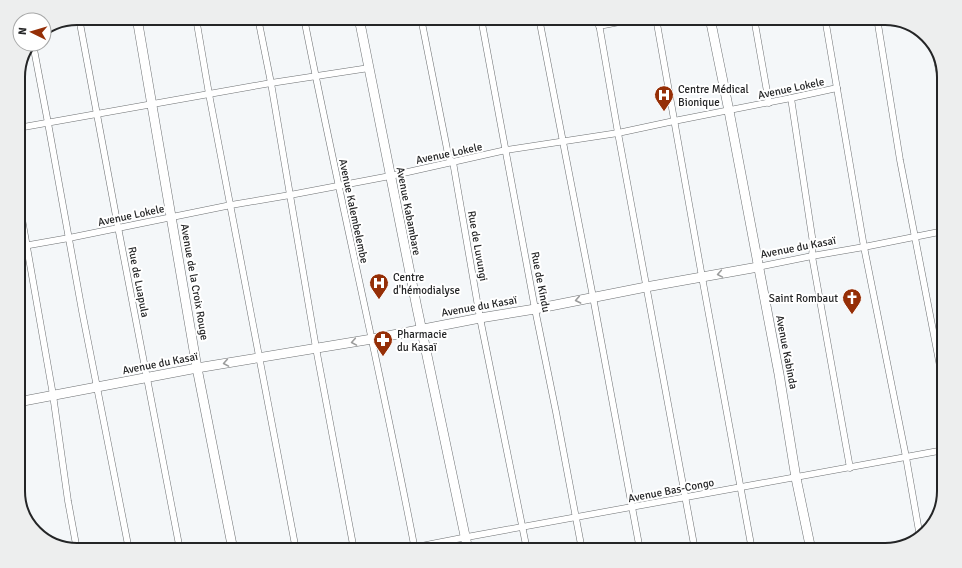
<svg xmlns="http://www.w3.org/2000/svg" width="962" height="568" font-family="Signika,sans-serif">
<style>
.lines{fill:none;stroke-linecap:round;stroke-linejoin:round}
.street-casing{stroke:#6d7072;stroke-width:7}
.secondary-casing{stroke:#6d7072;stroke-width:10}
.street{stroke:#fff;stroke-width:6}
.secondary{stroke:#fff;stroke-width:9}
.oneway{stroke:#9c9d9d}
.labels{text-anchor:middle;stroke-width:4;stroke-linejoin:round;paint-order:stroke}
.street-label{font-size:11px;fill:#242526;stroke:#fff}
.poi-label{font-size:11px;fill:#242526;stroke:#fff;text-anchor:start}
.rim{fill:none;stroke:#242526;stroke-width:2}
</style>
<rect width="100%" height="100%" fill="#f4f7f9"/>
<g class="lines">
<g class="street-casing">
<g id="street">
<path d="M 79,18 L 118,227 L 180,550"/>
<path d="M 196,18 L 209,94 L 296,550"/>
<path d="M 258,18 L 271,83 L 316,348 L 354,550"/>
<path d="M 304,18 C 339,196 381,372 415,550"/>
<path d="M 421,18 L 448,154 L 450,159 L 453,162 L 480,318 L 527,550"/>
<path d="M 481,18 L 535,309 L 556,412 L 582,550"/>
<path d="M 539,18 L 593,297 L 640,550"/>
<path d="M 598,18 L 618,133 L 695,550"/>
<path d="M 656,18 L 702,277 L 752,550"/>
<path d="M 754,18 L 769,103"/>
<path d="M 825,18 L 864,247 L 906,457 L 920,537"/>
<path d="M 877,18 L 900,160 L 944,387"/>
<path d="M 599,26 L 640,18"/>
<path d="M 33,44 L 48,123 L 82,311 L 129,550"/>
<path d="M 934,45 L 944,96"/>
<path d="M 791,98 L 813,243 L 812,256 L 850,468"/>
<path d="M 18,128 L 271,83 L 369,68"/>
<path d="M 18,196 L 53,395 L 68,501 L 77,550"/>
<path d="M 18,247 L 69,238 L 231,205 L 290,195 L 390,176 L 506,150 L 618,133 L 674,121 L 791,98 L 837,88"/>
<path d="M 758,267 L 812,256 L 864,247 L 944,231"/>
<path d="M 401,550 C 423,546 445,541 467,537 C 626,509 785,480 944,450"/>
</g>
</g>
<g class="secondary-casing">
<g id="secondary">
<path d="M 137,18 L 197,368 L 233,550"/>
<path d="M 359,18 L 417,308 L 468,550"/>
<path d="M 710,18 L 729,111 L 779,374 L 796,478 L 811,550"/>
<path d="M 18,402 L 197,368 L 372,339 L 480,318 L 535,309 L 646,287 L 758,267"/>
</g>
</g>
<use href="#street" class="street"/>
<use href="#secondary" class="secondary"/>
</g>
<defs><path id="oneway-chevron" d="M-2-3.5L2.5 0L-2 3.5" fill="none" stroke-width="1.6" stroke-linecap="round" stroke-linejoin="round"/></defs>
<g class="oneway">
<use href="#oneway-chevron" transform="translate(720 274) rotate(170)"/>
<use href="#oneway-chevron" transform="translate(578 300) rotate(169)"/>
<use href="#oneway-chevron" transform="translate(354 342) rotate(170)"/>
<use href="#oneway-chevron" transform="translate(226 363) rotate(170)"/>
</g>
<defs>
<g id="hospital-pin" transform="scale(1)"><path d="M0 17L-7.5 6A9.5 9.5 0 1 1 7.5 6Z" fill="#952f07" stroke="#fff"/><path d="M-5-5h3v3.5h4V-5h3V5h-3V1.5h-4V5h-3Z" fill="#fff"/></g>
<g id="church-pin" transform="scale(1)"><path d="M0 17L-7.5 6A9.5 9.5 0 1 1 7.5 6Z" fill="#952f07" stroke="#fff"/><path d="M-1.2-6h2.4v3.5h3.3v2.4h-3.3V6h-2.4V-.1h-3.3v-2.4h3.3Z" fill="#fff"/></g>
<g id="pharmacy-pin" transform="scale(1)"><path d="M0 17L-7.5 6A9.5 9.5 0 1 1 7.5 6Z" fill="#952f07" stroke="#fff"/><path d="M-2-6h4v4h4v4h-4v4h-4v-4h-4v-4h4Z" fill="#fff"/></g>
</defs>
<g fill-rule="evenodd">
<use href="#hospital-pin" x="664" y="95"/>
<use href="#hospital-pin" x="379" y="283"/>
<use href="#church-pin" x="852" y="298"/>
<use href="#pharmacy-pin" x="383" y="340"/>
</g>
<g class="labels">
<g class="street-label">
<text transform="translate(791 88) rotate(-12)" y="4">Avenue Lokele</text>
<text transform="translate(449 153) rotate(-12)" y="4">Avenue Lokele</text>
<text transform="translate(354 211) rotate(78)" y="4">Avenue Kalembelembe</text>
<text transform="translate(409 211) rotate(79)" y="4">Avenue Kabambare</text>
<text transform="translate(131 215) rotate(-12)" y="4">Avenue Lokele</text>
<text transform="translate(478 246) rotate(80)" y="4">Rue de Luvungi</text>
<text transform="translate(798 247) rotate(-11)" y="4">Avenue du Kasaï</text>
<text transform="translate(139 282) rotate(79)" y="4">Rue de Luapula</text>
<text transform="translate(195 282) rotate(80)" y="4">Avenue de la Croix Rouge</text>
<text transform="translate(541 282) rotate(79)" y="4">Rue de Kindu</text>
<text transform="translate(479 306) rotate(-10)" y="4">Avenue du Kasaï</text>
<text transform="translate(787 352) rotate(79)" y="4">Avenue Kabinda</text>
<text transform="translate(160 363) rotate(-11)" y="4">Avenue du Kasaï</text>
<text transform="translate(671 490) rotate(-11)" y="4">Avenue Bas-Congo</text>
</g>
<g class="poi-label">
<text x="678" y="93">Centre Médical<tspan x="678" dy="13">Bionique</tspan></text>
<text x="393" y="281">Centre<tspan x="393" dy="13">d'hémodialyse</tspan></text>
<text x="838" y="302" text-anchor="end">Saint Rombaut</text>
<text x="397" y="338">Pharmacie<tspan x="397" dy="13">du Kasaï</tspan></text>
</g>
</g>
<path d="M0 0H962V568H0ZM77 25H885A52 52 0 0 1 937 77V491A52 52 0 0 1 885 543H77A52 52 0 0 1 25 491V77A52 52 0 0 1 77 25Z" fill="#edeeee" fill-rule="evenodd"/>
<path class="rim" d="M77 25H885A52 52 0 0 1 937 77V491A52 52 0 0 1 885 543H77A52 52 0 0 1 25 491V77A52 52 0 0 1 77 25Z"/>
<g transform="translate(32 32) rotate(275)"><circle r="19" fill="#ffffff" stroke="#a7a8a8"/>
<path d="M0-3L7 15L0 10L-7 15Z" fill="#952f07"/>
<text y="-6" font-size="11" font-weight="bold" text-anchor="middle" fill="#242526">N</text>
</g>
</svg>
